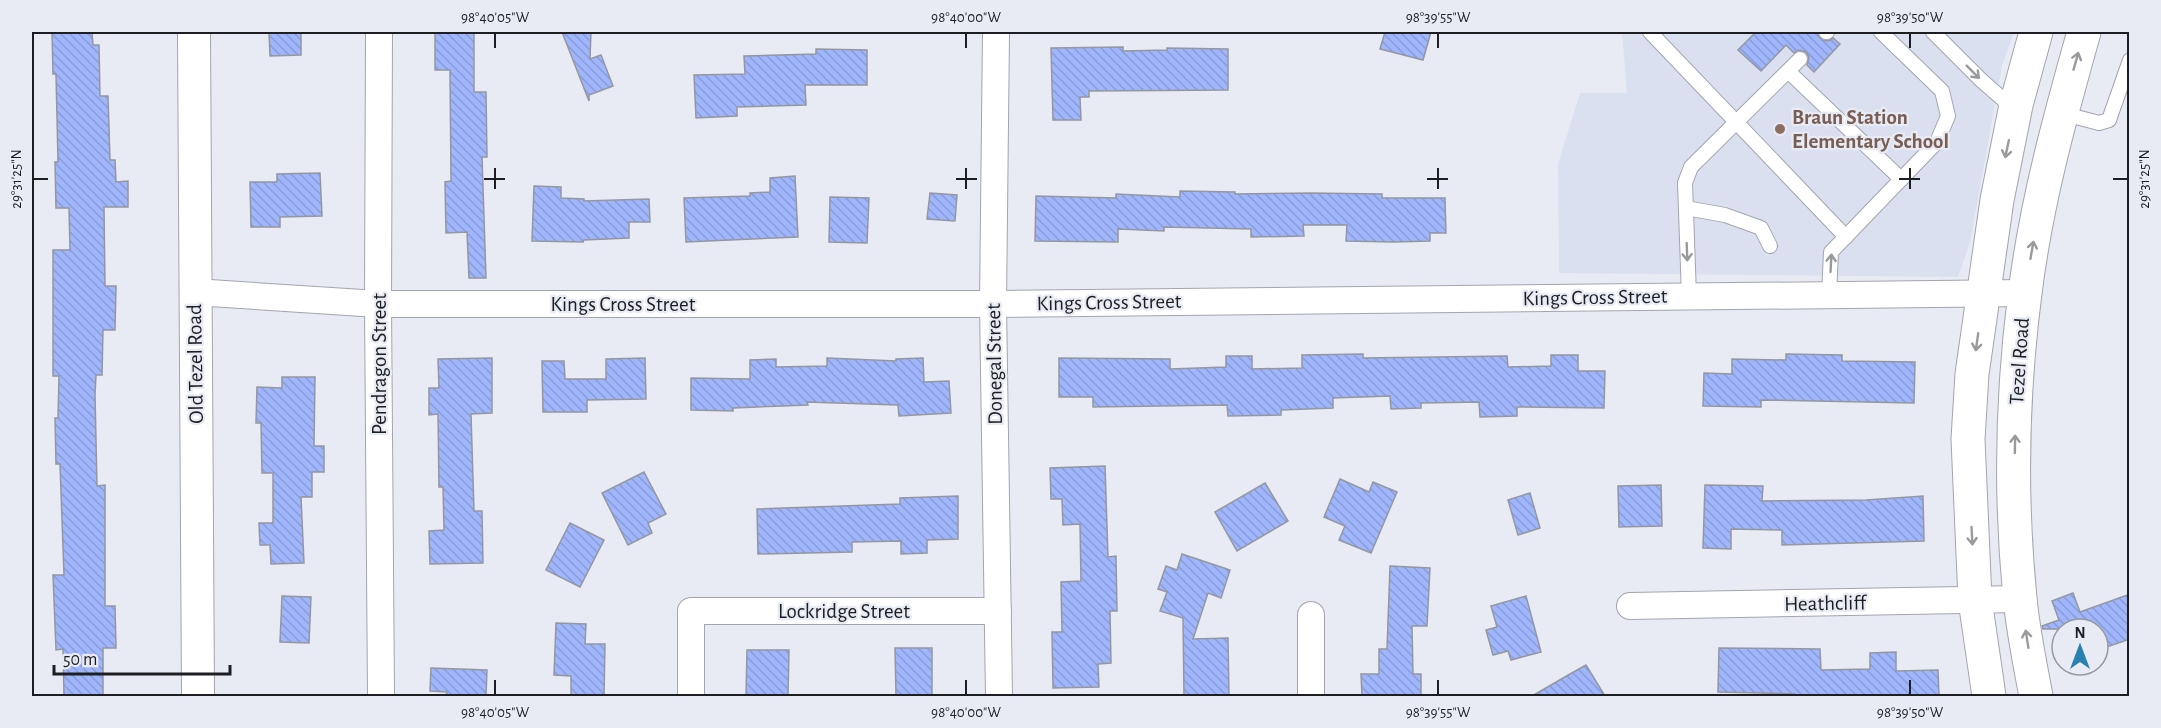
<svg xmlns="http://www.w3.org/2000/svg" width="2161" height="728" font-family="'Alegreya Sans',sans-serif">
<style>
.built{fill:#dbe0f0}
.building{fill:url(#building-back-hatch);stroke:#94979f;stroke-width:1.5}
.lines{fill:none;stroke-linecap:round;stroke-linejoin:round}
.service-casing{stroke:#a3a5ae;stroke-width:16}
.minor-casing{stroke:#a3a5ae;stroke-width:28}
.tertiary-casing{stroke:#a3a5ae;stroke-width:34}
.secondary-casing{stroke:#a3a5ae;stroke-width:35}
.service{stroke:#fff;stroke-width:14}
.minor{stroke:#fff;stroke-width:26}
.tertiary{stroke:#fff;stroke-width:32}
.secondary{stroke:#fff;stroke-width:33}
.oneway{stroke:#999a9b}
.ticks{fill:none;stroke:#1d1e21;stroke-width:2}
.education-dot{fill:#8d6e63;stroke:#e8ebf4;stroke-width:2}
.labels{text-anchor:middle;stroke-width:4.5;stroke-linejoin:round;paint-order:stroke}
.education-label{font-size:21px;font-weight:bold;fill:#785e54;stroke:#e8ebf4;text-anchor:start}
.street-label{font-size:21px;fill:#1d1e21;stroke:#e8ebf4}
.neatline{fill:none;stroke:#1d1e21;stroke-width:2}
.ticks-label{font-size:15px;text-anchor:middle;fill:#1d1e21}
</style>
<defs>
<pattern id="building-back-hatch" width="6" height="6" patternUnits="userSpaceOnUse" patternTransform="scale(1.5)"><rect width="6" height="6" fill="#a0b6fc"/><path d="M-1 5l2 2M0 0l6 6M5-1l2 2" fill="none" stroke="#899cd8"/></pattern>
</defs>
<rect width="100%" height="100%" fill="#e8ebf4"/>
<path class="built" d="M 1622,32 L 2014,32 L 2002,66 L 1970,242 L 1958,277 L 1559,273 L 1558,164 L 1580,93 L 1627,93 Z"/>
<g class="building">
<path d="M 52,32 L 92,32 L 93,45 L 99,45 L 100,96 L 108,96 L 110,160 L 115,160 L 116,182 L 128,181 L 128,207 L 104,207 L 105,286 L 116,286 L 115,330 L 103,330 L 102,375 L 96,375 L 95,395 L 97,486 L 105,485 L 105,606 L 115,606 L 116,648 L 103,648 L 103,696 L 64,696 L 63,649 L 56,650 L 53,575 L 64,575 L 60,464 L 56,464 L 55,418 L 58,418 L 59,376 L 53,376 L 53,250 L 70,250 L 69,208 L 56,208 L 55,162 L 58,162 L 56,74 L 53,74 Z"/>
<path d="M 269,32 L 301,32 L 301,55 L 270,56 Z"/>
<path d="M 435,32 L 474,32 L 474,92 L 486,92 L 487,157 L 482,157 L 486,278 L 469,278 L 467,232 L 446,233 L 445,182 L 451,181 L 450,70 L 435,70 Z"/>
<path d="M 562,32 L 591,32 L 590,59 L 601,55 L 613,86 L 589,95 L 589,101 Z"/>
<path d="M 1385,32 L 1431,32 L 1423,60 L 1380,49 Z"/>
<path d="M 1756,32 L 1817,32 L 1822,40 L 1828,41 L 1833,38 L 1840,44 L 1814,72 L 1807,65 L 1809,57 L 1806,52 L 1798,50 L 1794,53 L 1786,45 L 1761,71 L 1738,50 Z"/>
<path d="M 1123,47 L 1123,51 L 1167,50 L 1167,48 L 1228,49 L 1228,90 L 1089,91 L 1089,97 L 1080,97 L 1081,120 L 1053,120 L 1051,48 Z"/>
<path d="M 816,49 L 867,50 L 867,85 L 805,85 L 806,105 L 737,107 L 737,116 L 696,118 L 694,75 L 745,74 L 744,56 L 816,54 Z"/>
<path d="M 320,173 L 322,216 L 280,217 L 280,227 L 251,227 L 250,182 L 277,182 L 277,174 Z"/>
<path d="M 795,176 L 798,237 L 686,242 L 684,198 L 750,196 L 750,193 L 770,192 L 770,178 Z"/>
<path d="M 534,186 L 561,187 L 561,198 L 584,199 L 584,201 L 649,199 L 650,222 L 629,222 L 629,238 L 584,240 L 583,242 L 532,241 Z"/>
<path d="M 1180,191 L 1235,192 L 1235,194 L 1311,193 L 1382,194 L 1382,198 L 1445,198 L 1446,233 L 1430,233 L 1430,241 L 1394,242 L 1346,241 L 1347,225 L 1303,225 L 1304,236 L 1251,237 L 1251,229 L 1164,227 L 1164,231 L 1118,229 L 1118,242 L 1035,241 L 1036,196 L 1116,198 L 1116,194 L 1180,197 Z"/>
<path d="M 930,193 L 957,195 L 955,221 L 927,219 Z"/>
<path d="M 830,197 L 869,198 L 867,243 L 829,242 Z"/>
<path d="M 1363,354 L 1363,358 L 1507,356 L 1508,367 L 1551,366 L 1551,355 L 1578,355 L 1578,371 L 1605,371 L 1604,408 L 1517,407 L 1517,416 L 1480,417 L 1479,402 L 1421,403 L 1421,408 L 1391,409 L 1390,396 L 1333,398 L 1333,408 L 1281,410 L 1281,415 L 1228,416 L 1227,405 L 1093,407 L 1093,397 L 1059,397 L 1059,358 L 1170,359 L 1170,369 L 1226,367 L 1226,356 L 1252,356 L 1252,369 L 1302,368 L 1302,355 Z"/>
<path d="M 1786,354 L 1842,355 L 1842,361 L 1915,362 L 1914,403 L 1761,400 L 1761,407 L 1703,406 L 1704,373 L 1732,374 L 1732,359 L 1786,360 Z"/>
<path d="M 492,358 L 492,413 L 471,414 L 474,511 L 482,511 L 483,563 L 430,564 L 429,531 L 444,530 L 443,487 L 439,487 L 438,414 L 429,415 L 429,388 L 439,388 L 438,359 Z"/>
<path d="M 645,358 L 646,399 L 587,400 L 587,412 L 543,412 L 542,361 L 564,361 L 565,379 L 606,379 L 606,359 Z"/>
<path d="M 827,358 L 896,361 L 896,359 L 923,358 L 924,382 L 949,381 L 951,413 L 899,416 L 898,405 L 807,402 L 808,405 L 733,408 L 733,411 L 691,410 L 691,378 L 750,379 L 750,360 L 776,359 L 776,367 L 827,366 Z"/>
<path d="M 282,377 L 315,377 L 314,446 L 324,446 L 324,472 L 312,472 L 312,497 L 301,497 L 304,563 L 271,564 L 270,545 L 260,545 L 259,523 L 273,523 L 273,473 L 262,473 L 261,423 L 256,423 L 257,387 L 282,388 Z"/>
<path d="M 1105,466 L 1108,557 L 1116,556 L 1117,611 L 1110,611 L 1111,663 L 1098,664 L 1099,687 L 1053,688 L 1052,632 L 1062,632 L 1061,582 L 1081,581 L 1080,524 L 1063,525 L 1062,499 L 1051,499 L 1050,468 Z"/>
<path d="M 644,472 L 666,514 L 648,523 L 652,533 L 628,545 L 602,493 Z"/>
<path d="M 1340,479 L 1369,492 L 1373,482 L 1397,492 L 1371,553 L 1339,540 L 1345,526 L 1324,517 Z"/>
<path d="M 1265,483 L 1288,521 L 1237,551 L 1215,512 Z"/>
<path d="M 1661,485 L 1662,526 L 1619,527 L 1618,486 Z"/>
<path d="M 1705,485 L 1763,486 L 1762,501 L 1866,500 L 1923,496 L 1924,541 L 1782,545 L 1782,530 L 1731,529 L 1731,549 L 1703,548 Z"/>
<path d="M 1530,493 L 1540,528 L 1518,535 L 1508,500 Z"/>
<path d="M 958,496 L 958,539 L 927,540 L 927,553 L 901,554 L 901,541 L 852,542 L 852,552 L 758,554 L 757,509 L 900,504 L 900,498 Z"/>
<path d="M 570,523 L 604,540 L 580,587 L 546,570 Z"/>
<path d="M 1182,554 L 1230,570 L 1221,598 L 1208,593 L 1193,639 L 1228,638 L 1229,696 L 1184,696 L 1183,618 L 1160,611 L 1167,592 L 1158,589 L 1166,566 L 1177,570 Z"/>
<path d="M 1390,566 L 1430,568 L 1427,626 L 1412,626 L 1413,674 L 1421,674 L 1421,696 L 1362,696 L 1361,674 L 1379,674 L 1379,649 L 1387,649 Z"/>
<path d="M 2073,593 L 2080,612 L 2130,594 L 2130,639 L 2098,650 L 2098,629 L 2043,629 L 2042,626 L 2059,620 L 2052,601 Z"/>
<path d="M 282,596 L 311,597 L 309,643 L 280,642 Z"/>
<path d="M 1526,596 L 1541,652 L 1511,660 L 1508,651 L 1493,655 L 1486,630 L 1497,627 L 1491,606 Z"/>
<path d="M 556,623 L 586,624 L 585,644 L 605,644 L 604,696 L 571,696 L 571,676 L 554,675 Z"/>
<path d="M 895,648 L 932,648 L 932,696 L 896,696 Z"/>
<path d="M 1719,648 L 1820,649 L 1821,670 L 1870,669 L 1870,653 L 1896,652 L 1896,671 L 1938,670 L 1939,696 L 1795,696 L 1795,694 L 1718,692 Z"/>
<path d="M 747,650 L 789,650 L 788,696 L 746,696 Z"/>
<path d="M 1586,665 L 1605,696 L 1532,696 L 1570,674 Z"/>
<path d="M 431,668 L 487,670 L 486,696 L 446,696 L 447,692 L 430,691 Z"/>
</g>
<g class="lines">
<g class="service-casing">
<g id="service">
<path d="M 1650,32 L 1846,237"/>
<path d="M 1826,32 L 1827,32"/>
<path d="M 1933,32 L 1981,80 L 2014,109"/>
<path d="M 1789,72 L 1901,179"/>
<path d="M 2061,113 L 2099,123 L 2109,120 L 2130,60"/>
<path d="M 1686,208 L 1725,215 L 1761,228 L 1770,246"/>
<path d="M 1829,295 L 1831,252 L 1937,142 L 1948,116 L 1942,91 L 1881,32"/>
<path d="M 1689,296 L 1685,183 L 1691,167 L 1800,59"/>
</g>
</g>
<g class="minor-casing">
<g id="minor">
<path d="M 379,32 L 378,304 L 381,696"/>
<path d="M 996,32 L 993,304 L 999,696"/>
<path d="M 194,292 L 378,304 L 993,304 L 2025,293"/>
<path d="M 1630,606 L 2020,599"/>
<path d="M 1311,615 L 1311,696"/>
<path d="M 691,696 L 691,611 L 998,611"/>
</g>
</g>
<g class="tertiary-casing">
<path id="tertiary" d="M 194,32 L 198,696"/>
</g>
<g class="secondary-casing">
<g id="secondary">
<path d="M 1989,696 L 1975,600 L 1968,439 L 1972,374 L 1997,200 L 2016,105 L 2036,32"/>
<path d="M 2036,696 C 2030,664 2023,631 2020,598 C 2010,497 2012,393 2025,293 C 2036,204 2060,117 2084,32"/>
</g>
</g>
<use href="#service" class="service"/>
<use href="#minor" class="minor"/>
<use href="#tertiary" class="tertiary"/>
<use href="#secondary" class="secondary"/>
</g>
<defs><path id="oneway-shaft" d="M-6 0H5M1.5-3L5.5 0L1.5 3" fill="none" stroke-width="1.6" stroke-linecap="round" stroke-linejoin="round" transform="scale(1.5)"/></defs>
<g class="oneway">
<use href="#oneway-shaft" transform="translate(2076 61) rotate(-74)"/>
<use href="#oneway-shaft" transform="translate(1973 72) rotate(45)"/>
<use href="#oneway-shaft" transform="translate(2007 149) rotate(102)"/>
<use href="#oneway-shaft" transform="translate(2032 250) rotate(-80)"/>
<use href="#oneway-shaft" transform="translate(1687 252) rotate(88)"/>
<use href="#oneway-shaft" transform="translate(1831 263) rotate(-87)"/>
<use href="#oneway-shaft" transform="translate(1977 342) rotate(98)"/>
<use href="#oneway-shaft" transform="translate(2015 444) rotate(-89)"/>
<use href="#oneway-shaft" transform="translate(1972 536) rotate(87)"/>
<use href="#oneway-shaft" transform="translate(2027 639) rotate(-99)"/>
</g>
<path class="ticks" d="M 495,33 L 495,48M 966,33 L 966,48M 1438,33 L 1438,48M 1910,33 L 1910,48M 495,168 L 495,189M 966,168 L 966,189M 1438,168 L 1438,189M 1910,168 L 1910,189M 33,179 L 48,179M 484,179 L 505,179M 956,179 L 977,179M 1427,179 L 1448,179M 1899,179 L 1920,179M 2113,179 L 2128,179M 495,680 L 495,695M 966,680 L 966,695M 1438,680 L 1438,695M 1910,680 L 1910,695"/>
<circle class="education-dot" cx="1780" cy="129" r="6"/>
<g class="labels">
<g class="education-label">
<text x="1792" y="124">Braun Station<tspan x="1792" dy="24">Elementary School</tspan></text>
</g>
<g class="street-label">
<text transform="translate(1595 297) rotate(-1)" y="7">Kings Cross Street</text>
<text transform="translate(1109 302) rotate(-1)" y="7">Kings Cross Street</text>
<text x="623" y="311">Kings Cross Street</text>
<text transform="translate(2019 361) rotate(-86)" y="7">Tezel Road</text>
<text transform="translate(195 364) rotate(-91)" y="7">Old Tezel Road</text>
<text transform="translate(379 364) rotate(-90)" y="7">Pendragon Street</text>
<text transform="translate(994 364) rotate(-91)" y="7">Donegal Street</text>
<text transform="translate(1825 603) rotate(-1)" y="7">Heathcliff</text>
<text x="844" y="618">Lockridge Street</text>
</g>
</g>
<rect width="2161" height="728" fill="none" stroke="#e8ebf4" stroke-width="66"/>
<g transform="translate(2080 647)"><circle r="28" fill="#e8ebf4" stroke="#9799a0" stroke-width="1.5"/>
<path d="M0-4.5L10 22L0 15L-10 22Z" fill="#2981af"/>
<text y="-9" font-size="16" font-weight="bold" text-anchor="middle" fill="#1d1e21">N</text>
</g>
<path d="M54 665v9h176v-9" fill="none" stroke="#1d1e21" stroke-width="3"/>
<text x="63" y="665" font-size="18" fill="#1d1e21" stroke="#e8ebf4" stroke-width="4.5" paint-order="stroke">50 m</text>
<rect x="33" y="33" width="2095" height="662" class="neatline"/>
<g class="ticks-label">
<text x="495" y="22">98°40'05"W</text>
<text x="966" y="22">98°40'00"W</text>
<text x="1438" y="22">98°39'55"W</text>
<text x="1910" y="22">98°39'50"W</text>
<text transform="translate(16 179) rotate(-90)" y="5">29°31'25"N</text>
<text transform="translate(2144 179) rotate(-90)" y="5">29°31'25"N</text>
<text x="495" y="717">98°40'05"W</text>
<text x="966" y="717">98°40'00"W</text>
<text x="1438" y="717">98°39'55"W</text>
<text x="1910" y="717">98°39'50"W</text>
</g>
</svg>
